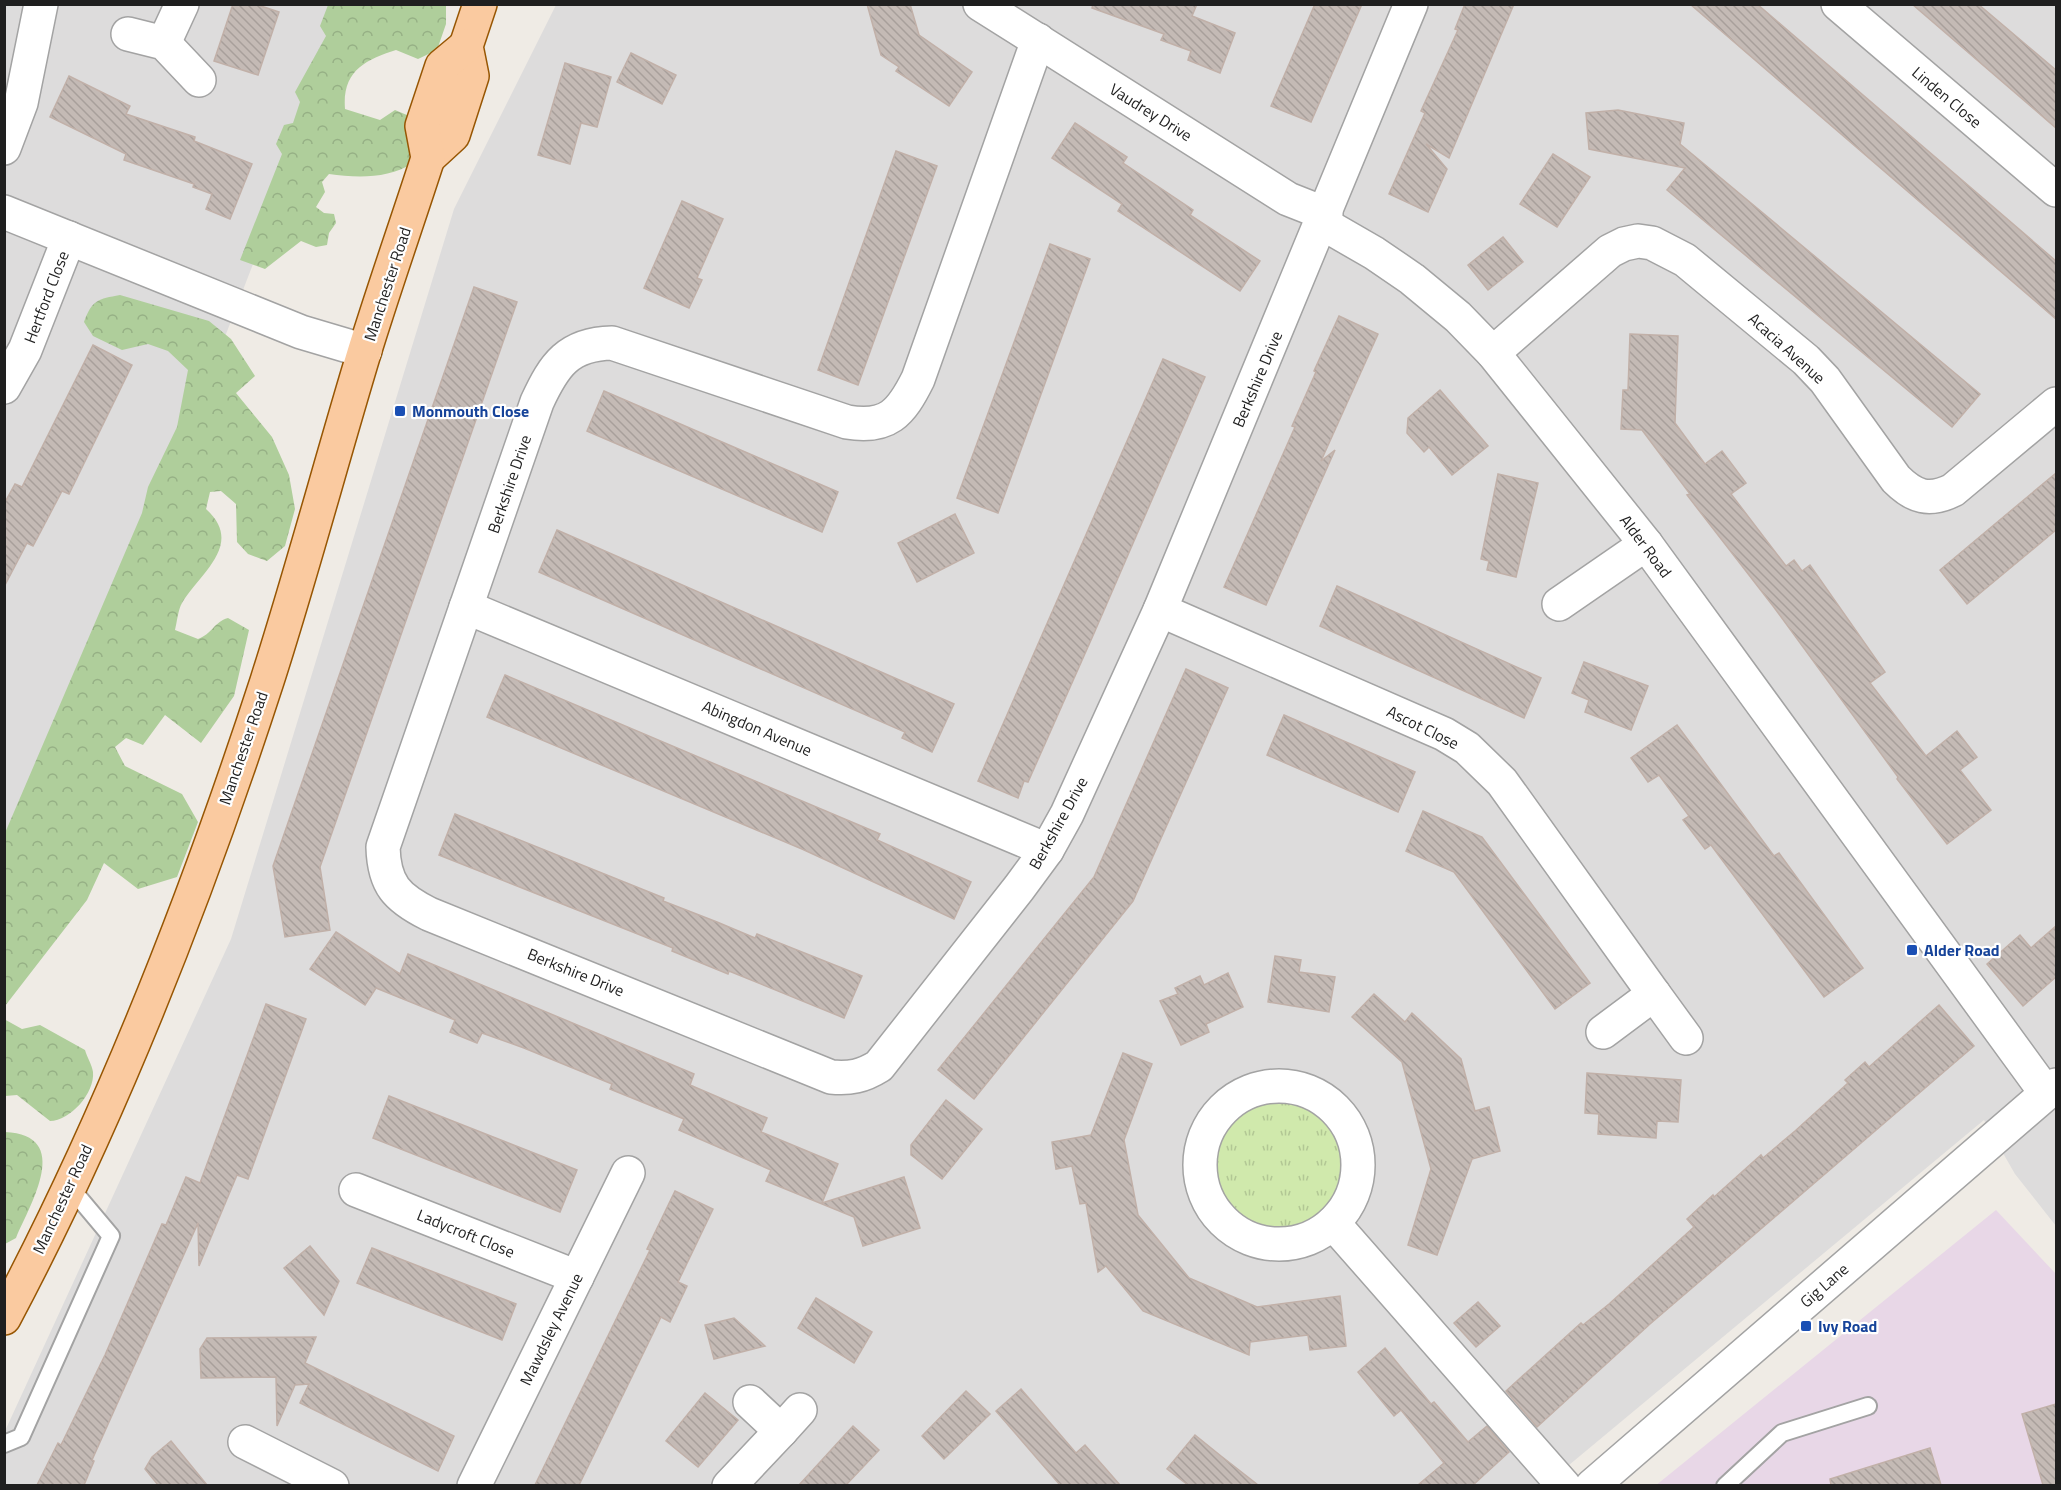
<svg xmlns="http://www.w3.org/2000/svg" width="2061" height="1490" font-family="'Titillium Web',sans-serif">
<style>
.residential{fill:#dddcdc}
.industrial{fill:#e8d7e7}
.grass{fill:url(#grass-tufts)}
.forest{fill:url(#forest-crowns)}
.building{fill:url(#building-back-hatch);stroke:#c1b0a8;stroke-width:1.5}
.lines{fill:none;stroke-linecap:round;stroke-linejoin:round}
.service-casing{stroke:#a3a3a3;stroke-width:20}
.minor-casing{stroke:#a3a3a3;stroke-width:36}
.tertiary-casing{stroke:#a3a3a3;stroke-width:36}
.primary-casing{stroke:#975603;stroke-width:36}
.service{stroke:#fff;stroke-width:16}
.minor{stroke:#fff;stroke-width:33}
.tertiary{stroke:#fff;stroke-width:33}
.primary{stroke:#facaa0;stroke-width:33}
.transit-dot{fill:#1a4fb4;stroke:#fff;stroke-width:2}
.labels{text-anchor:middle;stroke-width:4.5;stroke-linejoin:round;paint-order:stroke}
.street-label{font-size:16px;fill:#1f1f1f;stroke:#fff}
.transit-label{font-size:16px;font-weight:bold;fill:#164399;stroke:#fff;text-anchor:start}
</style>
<defs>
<pattern id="grass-tufts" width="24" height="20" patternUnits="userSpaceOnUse" patternTransform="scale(1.5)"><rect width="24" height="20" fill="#d0e9ac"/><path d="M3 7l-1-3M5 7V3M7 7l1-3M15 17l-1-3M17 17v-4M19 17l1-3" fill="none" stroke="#b2c794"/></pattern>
<pattern id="forest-crowns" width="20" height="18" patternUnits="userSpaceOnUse" patternTransform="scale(1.5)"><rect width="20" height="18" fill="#afce9b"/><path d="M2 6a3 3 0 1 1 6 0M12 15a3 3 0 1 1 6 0" fill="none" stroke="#96b085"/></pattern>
<pattern id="building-back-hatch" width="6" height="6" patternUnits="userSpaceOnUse" patternTransform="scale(1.5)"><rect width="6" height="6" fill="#c4bab5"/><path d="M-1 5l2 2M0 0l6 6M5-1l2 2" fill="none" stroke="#a89f9b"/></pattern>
</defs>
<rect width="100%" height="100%" fill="#efebe5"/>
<g class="residential">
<path d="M 5,5 L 353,5 L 189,430 L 5,877 Z"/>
<path d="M 556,5 L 2056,5 L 2056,1226 L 2015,1174 L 1984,1120 L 1545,1485 L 5,1486 L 5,1431 L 231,939 L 454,209 Z"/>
</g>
<path class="industrial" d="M 1996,1210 L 2056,1274 L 2056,1485 L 1655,1486 Z"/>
<circle class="grass" cx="1280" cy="1164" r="65"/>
<g class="forest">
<path d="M 328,5 L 446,5 L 446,24 L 437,50 L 418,59 L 396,50 C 365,60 342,71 345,109 L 380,120 L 395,110 L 414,118 L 413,163 C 388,179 357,178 329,174 L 322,182 L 325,192 L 316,207 L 324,213 L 334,214 L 336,223 L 329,233 L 327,245 L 316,247 L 301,241 L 265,269 L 240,260 L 282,154 L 276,144 L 284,125 L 293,123 L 300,102 L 295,92 L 326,36 L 320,26 Z"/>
<path d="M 120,295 L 209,321 L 231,339 L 255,376 L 236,393 L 272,437 L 289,475 L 295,509 L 285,546 L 267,561 L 248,554 L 237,542 L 236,504 L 221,491 L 210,492 L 206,509 C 245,544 200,573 182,603 C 178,610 177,622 175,630 L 198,639 C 212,634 214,622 228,618 L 249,630 L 234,696 L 201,743 L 165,715 L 143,745 L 126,738 L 115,747 L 125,766 L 182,794 L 198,822 L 177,877 L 138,889 L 104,863 L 87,900 L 5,1006 L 5,833 L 142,513 L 148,487 L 177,427 L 188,370 L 168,351 L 148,344 L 122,350 L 93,336 L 84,322 C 92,300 98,299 120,295 Z"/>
<path d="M 4,1019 L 22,1029 L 40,1025 L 85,1050 C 87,1057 92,1065 93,1072 C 95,1093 70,1121 50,1121 L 17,1095 L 5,1096 Z"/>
<path d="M 5,1132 C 73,1135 31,1203 16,1238 L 5,1244 Z"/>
</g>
<g class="building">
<path d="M 233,4 L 255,4 L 279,12 L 258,75 L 214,61 Z"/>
<path d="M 867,4 L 910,4 L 919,35 L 972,72 L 949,106 L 896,71 L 899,67 L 881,55 Z"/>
<path d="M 1093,4 L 1197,4 L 1192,16 L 1235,33 L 1220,73 L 1188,60 L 1191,51 L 1161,40 L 1164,34 L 1092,8 Z"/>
<path d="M 1315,4 L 1362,4 L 1311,122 L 1271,106 Z"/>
<path d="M 1465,4 L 1514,4 L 1449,158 L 1426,144 L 1447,169 L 1428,212 L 1389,194 L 1425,113 L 1421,111 L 1458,30 L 1455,29 Z"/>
<path d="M 1690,4 L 1757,4 L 2056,261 L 2056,319 Z"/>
<path d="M 1912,4 L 1978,4 L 2056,70 L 2056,128 Z"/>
<path d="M 631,53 L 676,75 L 662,104 L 617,82 Z"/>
<path d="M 565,63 L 611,77 L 597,127 L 581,123 L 570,164 L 538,155 Z"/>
<path d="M 69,76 L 130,106 L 126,114 L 195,137 L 194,141 L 252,164 L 230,219 L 206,209 L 212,194 L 193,187 L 194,184 L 124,160 L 126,154 L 50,117 Z"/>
<path d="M 1618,110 L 1684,123 L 1680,144 L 1980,394 L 1952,427 L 1667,190 L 1685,168 L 1589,149 L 1586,113 Z"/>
<path d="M 1075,123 L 1127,157 L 1123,163 L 1193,210 L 1190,215 L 1260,261 L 1240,291 L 1118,211 L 1122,204 L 1052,158 Z"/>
<path d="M 896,151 L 937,166 L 858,385 L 818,370 Z"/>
<path d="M 1553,154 L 1590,177 L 1557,227 L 1520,204 Z"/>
<path d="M 682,201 L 723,219 L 697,278 L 702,280 L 689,308 L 644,288 Z"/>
<path d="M 1503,237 L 1523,262 L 1488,290 L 1468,265 Z"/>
<path d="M 1050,244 L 1090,259 L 998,513 L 957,498 Z"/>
<path d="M 474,287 L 517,302 L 320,867 L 330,930 L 285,937 L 273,866 Z"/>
<path d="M 1339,316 L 1378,334 L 1321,461 L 1335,450 L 1266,605 L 1224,587 L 1295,427 L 1292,426 L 1316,372 L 1314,371 Z"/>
<path d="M 1630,334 L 1678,336 L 1675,423 L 1705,464 L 1722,451 L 1746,483 L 1731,494 L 1786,566 L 1794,560 L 1802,571 L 1810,565 L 1885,672 L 1870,683 L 1926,756 L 1957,731 L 1977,757 L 1960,770 L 1991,810 L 1947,844 L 1897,779 L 1898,777 L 1773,606 L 1687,495 L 1690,494 L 1642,430 L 1621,429 L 1623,390 L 1628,390 Z"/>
<path d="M 93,345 L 132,365 L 69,494 L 62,491 L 33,546 L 27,543 L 4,587 L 4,504 L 15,484 L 22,487 Z"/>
<path d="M 1163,359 L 1205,377 L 1095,631 L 1028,782 L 1024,781 L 1018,798 L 978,781 Z"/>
<path d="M 1440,390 L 1488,446 L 1452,475 L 1429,447 L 1424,452 L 1407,433 L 1408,418 Z"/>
<path d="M 604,391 L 838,492 L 822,532 L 587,431 Z"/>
<path d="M 2056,473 L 2056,530 L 1967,604 L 1940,570 Z"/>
<path d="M 1498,474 L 1538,483 L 1516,577 L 1487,570 L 1489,561 L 1481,559 Z"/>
<path d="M 955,514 L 974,553 L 917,582 L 898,543 Z"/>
<path d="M 557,530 L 954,704 L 932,752 L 902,738 L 905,732 L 539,572 Z"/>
<path d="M 1337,586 L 1541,678 L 1524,718 L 1320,626 Z"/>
<path d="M 1584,662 L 1648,686 L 1631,730 L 1585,712 L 1589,700 L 1572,693 Z"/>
<path d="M 1186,669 L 1228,688 L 1133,901 L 974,1099 L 938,1070 L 1094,877 Z"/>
<path d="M 505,675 L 880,834 L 877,840 L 971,882 L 954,919 L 802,849 L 487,717 Z"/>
<path d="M 1284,715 L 1415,772 L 1398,812 L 1267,755 Z"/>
<path d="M 1677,725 L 1774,856 L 1779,853 L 1863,968 L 1824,997 L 1711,845 L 1705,849 L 1683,820 L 1689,816 L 1659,775 L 1648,782 L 1631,758 Z"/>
<path d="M 1423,811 L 1482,837 L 1590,983 L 1555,1009 L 1454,872 L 1406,851 Z"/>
<path d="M 455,814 L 664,898 L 663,901 L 717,922 L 755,938 L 757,934 L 862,976 L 844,1018 L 729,971 L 728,974 L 672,951 L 673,948 L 439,855 Z"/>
<path d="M 2056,926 L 2056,977 L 2023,1006 L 1987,964 L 2020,935 L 2031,948 Z"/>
<path d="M 336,932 L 400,974 L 408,954 L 694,1074 L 690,1085 L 767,1118 L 761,1132 L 838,1164 L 822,1203 L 904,1177 L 920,1228 L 863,1246 L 854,1217 L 766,1181 L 771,1170 L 679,1130 L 684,1119 L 610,1089 L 612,1084 L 524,1048 L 482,1033 L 477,1043 L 450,1032 L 455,1020 L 376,988 L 365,1005 L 310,969 Z"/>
<path d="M 1275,956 L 1301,960 L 1299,972 L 1335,977 L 1329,1012 L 1268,1002 Z"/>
<path d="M 1228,973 L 1243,1007 L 1206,1024 L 1209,1032 L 1181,1045 L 1160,1001 L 1178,994 L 1175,988 L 1200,976 L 1204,985 Z"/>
<path d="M 1374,994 L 1405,1022 L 1412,1013 L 1461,1059 L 1475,1111 L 1489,1107 L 1500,1151 L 1472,1159 L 1437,1255 L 1408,1245 L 1431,1169 L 1402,1062 L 1352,1017 Z"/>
<path d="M 266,1004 L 306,1019 L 248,1179 L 237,1175 L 199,1266 L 198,1223 L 92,1460 L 94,1461 L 84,1485 L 37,1485 L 58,1443 L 61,1445 L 105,1355 L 162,1224 L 166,1225 L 186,1177 L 200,1183 Z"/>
<path d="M 1939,1005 L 1974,1046 L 1650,1324 L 1537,1427 L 1506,1391 L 1581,1323 L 1583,1325 L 1609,1304 L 1694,1227 L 1687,1219 L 1713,1195 L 1714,1197 L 1761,1155 L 1763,1158 L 1795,1131 L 1848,1083 L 1845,1080 L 1865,1062 L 1869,1067 Z"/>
<path d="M 1123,1053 L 1152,1064 L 1124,1140 L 1138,1215 L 1189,1278 L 1257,1307 L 1340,1296 L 1346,1346 L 1310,1350 L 1308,1335 L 1250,1342 L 1249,1355 L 1143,1311 L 1106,1266 L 1098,1272 L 1086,1203 L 1080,1204 L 1072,1166 L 1056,1169 L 1052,1142 L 1091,1135 Z"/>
<path d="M 1587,1073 L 1681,1080 L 1678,1122 L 1657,1121 L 1656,1138 L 1598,1134 L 1599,1114 L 1585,1113 Z"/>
<path d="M 389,1096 L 577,1170 L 560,1212 L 373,1138 Z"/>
<path d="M 946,1100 L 982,1129 L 942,1179 L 911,1155 L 911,1145 Z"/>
<path d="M 675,1191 L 713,1209 L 678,1282 L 687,1286 L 670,1322 L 661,1317 L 579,1485 L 535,1485 L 650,1250 L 647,1249 Z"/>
<path d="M 310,1246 L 339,1281 L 324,1315 L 284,1268 Z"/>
<path d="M 372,1248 L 516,1304 L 502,1340 L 357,1283 Z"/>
<path d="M 816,1298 L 872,1332 L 854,1363 L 798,1328 Z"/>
<path d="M 1478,1302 L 1500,1326 L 1476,1347 L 1454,1323 Z"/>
<path d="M 734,1318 L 765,1346 L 714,1359 L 705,1325 Z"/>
<path d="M 316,1337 L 305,1363 L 454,1436 L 438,1471 L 300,1403 L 309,1384 L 295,1385 L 277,1426 L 276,1377 L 201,1378 L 200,1349 L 207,1338 Z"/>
<path d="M 1385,1348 L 1431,1404 L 1434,1402 L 1468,1442 L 1487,1426 L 1509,1452 L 1473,1485 L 1418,1485 L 1444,1463 L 1401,1410 L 1394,1416 L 1358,1372 Z"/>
<path d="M 1021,1389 L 1076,1453 L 1085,1445 L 1120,1485 L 1060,1485 L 996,1411 Z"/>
<path d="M 966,1391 L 990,1414 L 944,1459 L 922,1436 Z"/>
<path d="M 705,1393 L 738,1420 L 698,1467 L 666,1441 Z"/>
<path d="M 2056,1404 L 2056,1485 L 2043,1485 L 2022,1414 Z"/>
<path d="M 853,1426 L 879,1450 L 846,1485 L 799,1485 Z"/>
<path d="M 1195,1435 L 1221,1456 L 1258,1485 L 1188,1485 L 1167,1469 Z"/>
<path d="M 171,1441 L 207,1485 L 158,1485 L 145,1469 L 152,1457 Z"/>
<path d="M 1930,1448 L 1941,1485 L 1831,1485 L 1830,1479 Z"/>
</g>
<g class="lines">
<g class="service-casing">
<g id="service">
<path d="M 4,1444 L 21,1437 L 111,1236 L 69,1186"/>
<path d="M 1725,1486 L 1782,1433 L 1868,1406"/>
</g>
</g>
<g class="minor-casing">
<g id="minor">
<path d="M 980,4 L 1288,199 L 1326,214"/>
<path d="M 1838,4 L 2056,190"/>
<path d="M 128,34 L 164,43 L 199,80"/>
<path d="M 1038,40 L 918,379 C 901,413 888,429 847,422 L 612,343 C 568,344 554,365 537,402 L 383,847 C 384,885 397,898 429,914 L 831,1077 C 850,1079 863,1076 879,1066 L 1019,888 L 1047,850 L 1067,814 L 1160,610 L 1411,4"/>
<path d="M 164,43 L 182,4"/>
<path d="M 4,148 L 21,103 L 41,4"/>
<path d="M 4,212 L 301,332 L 365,351"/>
<path d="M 1322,223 L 1374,253 L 1412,279 L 1458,317 L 1493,353 L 1646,544 L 2046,1093"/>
<path d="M 1493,353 L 1610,251 L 1624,244 L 1638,241 L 1652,243 L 1685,260 L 1806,360 L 1825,380 L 1896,479 C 1914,497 1929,502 1953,490 L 2056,404"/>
<path d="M 4,387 L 25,350 L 69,238"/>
<path d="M 1559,604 L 1646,544"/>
<path d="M 466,607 L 1047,850"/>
<path d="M 1160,610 L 1444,734 L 1467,748 L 1502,782 L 1654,994"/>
<path d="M 1603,1032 L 1654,994 L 1686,1038"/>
<circle cx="1279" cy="1165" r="79"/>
<path d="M 356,1190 L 577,1277"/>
<path d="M 1333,1223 L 1564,1486"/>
<path d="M 750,1402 L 781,1431 L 800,1410"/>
<path d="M 245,1442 L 332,1486"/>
<path d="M 474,1486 L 628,1173"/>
<path d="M 729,1486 L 781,1431"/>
</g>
</g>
<g class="tertiary-casing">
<path id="tertiary" d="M 1592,1486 L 2056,1085"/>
</g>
<g class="primary-casing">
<g id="primary">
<path d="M 428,158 L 453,135 L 472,76 L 466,46 L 480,4"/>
<path d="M 4,1318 C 112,1115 196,899 267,681 C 302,572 331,462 364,353 C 384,288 407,223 428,158 L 422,126 L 442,66 L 466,46"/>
</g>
</g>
<use href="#service" class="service"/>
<use href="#minor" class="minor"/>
<use href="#tertiary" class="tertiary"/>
<use href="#primary" class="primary"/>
</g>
<g class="transit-dot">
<rect x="394" y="405" width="12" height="12" rx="3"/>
<rect x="1906" y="944" width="12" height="12" rx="3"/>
<rect x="1800" y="1320" width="12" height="12" rx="3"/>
</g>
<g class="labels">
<g class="street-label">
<text transform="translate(1947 97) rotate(40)" y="6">Linden Close</text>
<text transform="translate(1151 112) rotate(32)" y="6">Vaudrey Drive</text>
<text transform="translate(387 284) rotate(-72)" y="6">Manchester Road</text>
<text transform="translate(46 297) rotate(-69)" y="6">Hertford Close</text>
<text transform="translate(1787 348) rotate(42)" y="6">Acacia Avenue</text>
<text transform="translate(1257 379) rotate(-67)" y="6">Berkshire Drive</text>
<text transform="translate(509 484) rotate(-71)" y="6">Berkshire Drive</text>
<text transform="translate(1646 546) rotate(53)" y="6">Alder Road</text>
<text transform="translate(1423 727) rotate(26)" y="6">Ascot Close</text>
<text transform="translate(757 728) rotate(23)" y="6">Abingdon Avenue</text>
<text transform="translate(243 748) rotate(-71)" y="6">Manchester Road</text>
<text transform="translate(1058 823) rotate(-61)" y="6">Berkshire Drive</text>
<text transform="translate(576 972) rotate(22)" y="6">Berkshire Drive</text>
<text transform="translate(62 1199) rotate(-65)" y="6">Manchester Road</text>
<text transform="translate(466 1233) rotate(22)" y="6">Ladycroft Close</text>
<text transform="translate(1824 1285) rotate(-41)" y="6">Gig Lane</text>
<text transform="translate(551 1329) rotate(-64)" y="6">Mawdsley Avenue</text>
</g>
<g class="transit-label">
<text x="412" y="417">Monmouth Close</text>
<text x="1924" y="956">Alder Road</text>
<text x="1818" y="1332">Ivy Road</text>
</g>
</g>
<rect width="2061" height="1490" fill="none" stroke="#1f1f1f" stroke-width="12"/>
</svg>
